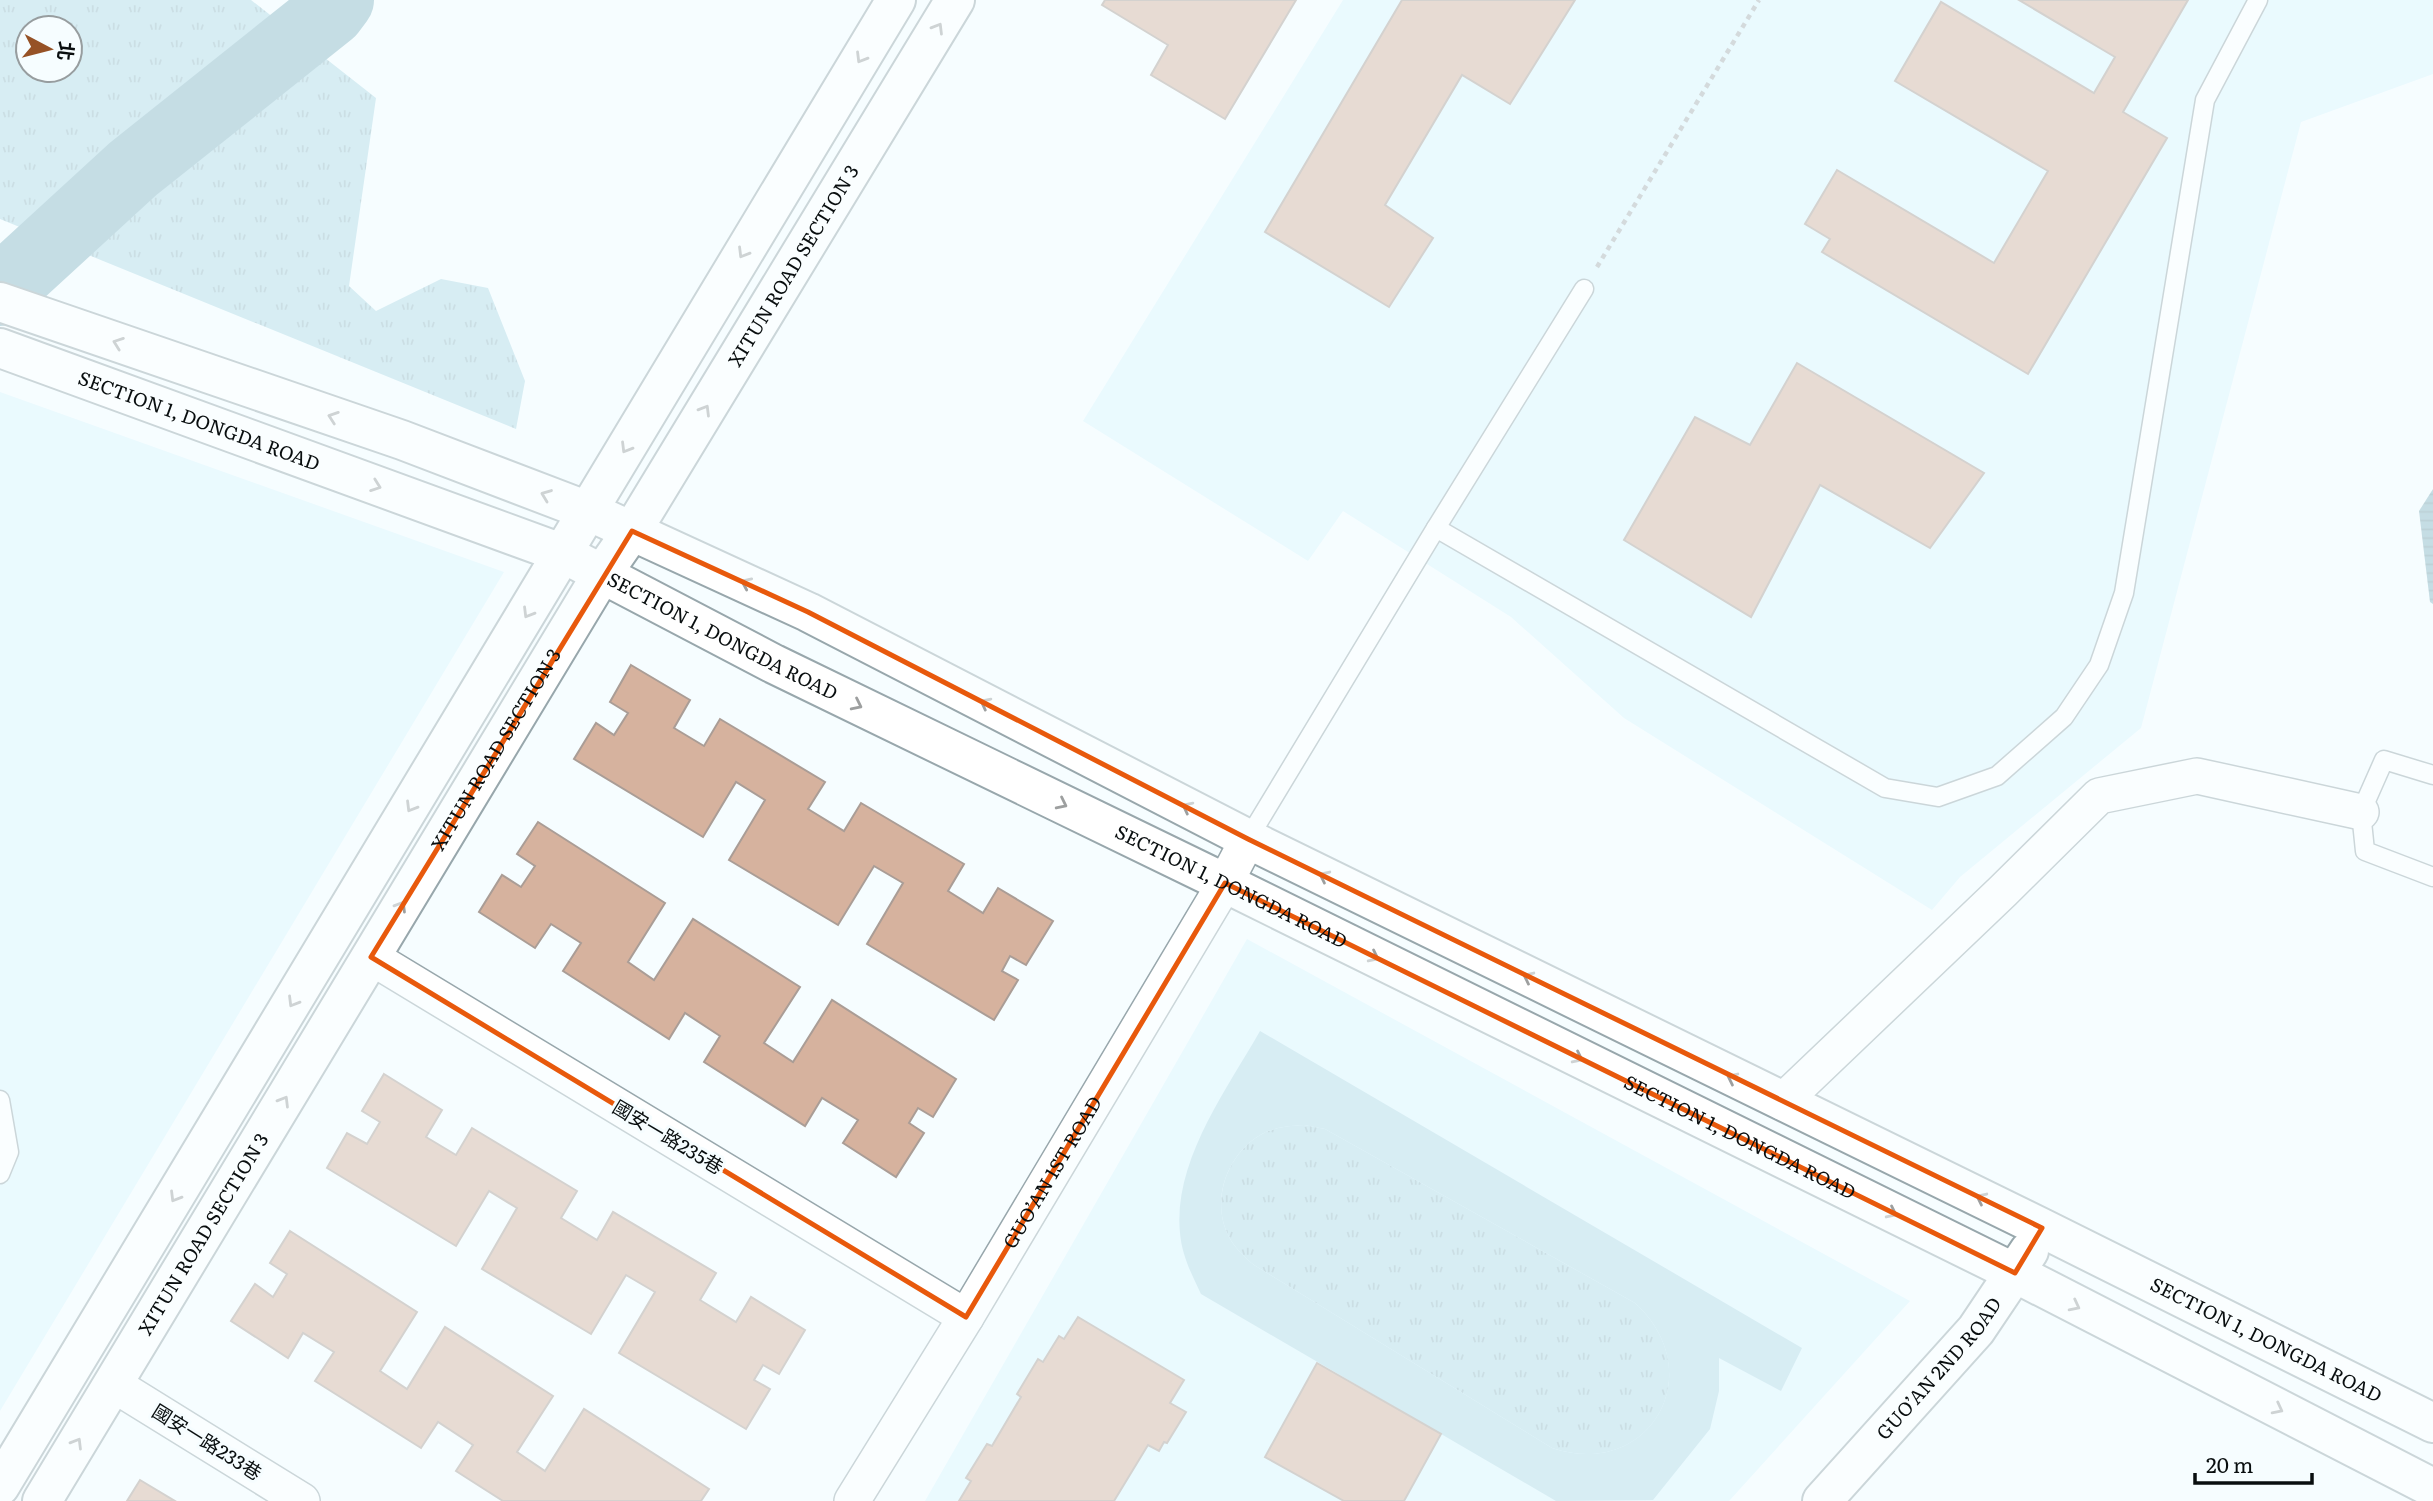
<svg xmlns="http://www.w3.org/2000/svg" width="2433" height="1501" font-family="Literata,'Noto Sans TC',serif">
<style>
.built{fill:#dcf5fd}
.grass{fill:url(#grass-tufts);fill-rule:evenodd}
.pitch{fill:#b1d9e5;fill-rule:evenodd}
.water{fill:url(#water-rules)}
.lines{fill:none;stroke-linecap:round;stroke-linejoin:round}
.river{stroke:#8bb7c4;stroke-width:70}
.building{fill:#d6b29e;stroke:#aa9d96;stroke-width:2}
.service-casing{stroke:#98a7ac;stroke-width:21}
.minor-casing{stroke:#98a7ac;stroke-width:38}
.tertiary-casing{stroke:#98a7ac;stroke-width:42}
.path{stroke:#aab0b2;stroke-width:4.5;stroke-dasharray:5 5;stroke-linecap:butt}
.service{stroke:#fff;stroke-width:18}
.minor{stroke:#fff;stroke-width:35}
.tertiary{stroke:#fff;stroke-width:38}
.oneway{stroke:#9d9f9f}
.marked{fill:none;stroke:#e8590c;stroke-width:5;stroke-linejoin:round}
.labels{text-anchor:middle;stroke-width:6;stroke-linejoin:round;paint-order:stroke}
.street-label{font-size:19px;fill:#090e0f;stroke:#f6fdff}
</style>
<defs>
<pattern id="grass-tufts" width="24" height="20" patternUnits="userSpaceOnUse" patternTransform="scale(1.75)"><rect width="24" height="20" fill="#b1d9e5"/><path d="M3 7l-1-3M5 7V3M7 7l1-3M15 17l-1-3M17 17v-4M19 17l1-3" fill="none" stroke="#97b9c3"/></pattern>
<pattern id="water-rules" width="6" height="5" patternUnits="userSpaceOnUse" patternTransform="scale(1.75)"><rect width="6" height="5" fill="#8bb7c4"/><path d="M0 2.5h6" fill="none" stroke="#779ca7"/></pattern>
</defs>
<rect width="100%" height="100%" fill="#f6fdff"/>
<g class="built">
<path d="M 1343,0 L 2433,0 L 2433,74 L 2301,122 L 2141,728 L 1960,877 L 1932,910 L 1624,718 L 1511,617 L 1343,511 L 1308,561 L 1083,421 Z"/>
<path d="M 0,392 L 504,572 L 0,1411 Z"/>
<path d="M 1247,939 L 1910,1301 L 1729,1501 L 925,1501 Z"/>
</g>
<g class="grass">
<path d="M 0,0 L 251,0 L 376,98 L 349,286 L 376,311 L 441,279 L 488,288 L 525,381 L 516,429 L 0,219 ZM 70,28 L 70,70 L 28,70 L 28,28 Z"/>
<path d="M 1304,1125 L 1325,1129 L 1635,1303 C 1711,1372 1650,1481 1552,1448 L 1254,1265 C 1244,1257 1235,1248 1229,1237 C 1210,1201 1227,1153 1262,1134 C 1275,1127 1289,1126 1304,1125 Z"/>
</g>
<path class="pitch" d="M 1260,1031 L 1802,1348 L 1781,1391 L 1719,1358 L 1719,1391 L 1710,1429 L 1653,1500 L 1556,1501 L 1201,1294 C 1192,1275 1182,1256 1180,1233 C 1173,1161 1226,1091 1260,1031 ZM 1304,1125 L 1325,1129 L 1635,1303 C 1711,1372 1650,1481 1552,1448 L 1254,1265 C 1244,1257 1235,1248 1229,1237 C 1210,1201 1227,1153 1262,1134 C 1275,1127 1289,1126 1304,1125 Z"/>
<path class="water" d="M 2433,489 L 2433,604 L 2430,602 L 2419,511 Z"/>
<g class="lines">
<path class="river" d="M 0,291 L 133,169 L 330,12 L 339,0"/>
</g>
<g class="building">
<path d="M 1105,0 L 1296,0 L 1225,119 L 1151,75 L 1168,45 L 1102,5 Z"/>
<path d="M 1402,0 L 1575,0 L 1510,104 L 1462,75 L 1385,205 L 1433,238 L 1389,307 L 1265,232 Z"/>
<path d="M 2019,0 L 2188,0 L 2123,112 L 2167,138 L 2028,374 L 1822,252 L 1830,239 L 1805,224 L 1837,170 L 1994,263 L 2048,171 L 1895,81 L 1941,2 L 2094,93 L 2115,57 Z"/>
<path d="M 1797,363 L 1984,473 L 1930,548 L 1820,485 L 1751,617 L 1624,540 L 1695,417 L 1750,445 Z"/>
<path d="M 631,665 L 690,700 L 674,728 L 704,746 L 720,719 L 825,782 L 808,809 L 844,831 L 861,803 L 964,864 L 948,891 L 983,913 L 998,888 L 1053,921 L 1026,965 L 1010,956 L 1002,971 L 1018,980 L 994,1020 L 867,944 L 903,883 L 874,866 L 838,925 L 729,860 L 765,800 L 736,782 L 703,837 L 574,759 L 596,723 L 614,735 L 628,713 L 610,702 Z"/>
<path d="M 538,822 L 665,903 L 628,962 L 654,980 L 693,919 L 800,987 L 764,1043 L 793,1062 L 832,1000 L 956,1079 L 933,1117 L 918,1108 L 909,1123 L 924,1133 L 896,1177 L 843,1143 L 858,1120 L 822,1098 L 805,1126 L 704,1062 L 720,1036 L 685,1013 L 669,1039 L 563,971 L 581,943 L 551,924 L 535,948 L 479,912 L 502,875 L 521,887 L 535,866 L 517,854 Z"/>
<path d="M 384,1074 L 442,1110 L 426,1137 L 456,1155 L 472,1128 L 577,1191 L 561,1218 L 597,1240 L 613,1212 L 716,1273 L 700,1300 L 736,1322 L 751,1297 L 805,1330 L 779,1374 L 763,1365 L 754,1380 L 770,1389 L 746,1429 L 619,1353 L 655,1292 L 626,1275 L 591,1334 L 482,1269 L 517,1208 L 489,1191 L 456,1246 L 327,1168 L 347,1133 L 367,1144 L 380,1122 L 362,1111 Z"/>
<path d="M 290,1231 L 417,1312 L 380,1371 L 407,1389 L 445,1327 L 553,1396 L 517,1452 L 545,1471 L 584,1409 L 709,1489 L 701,1501 L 503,1501 L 456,1471 L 473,1445 L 438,1422 L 421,1448 L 315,1381 L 334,1352 L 303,1333 L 288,1358 L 231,1321 L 255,1284 L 273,1297 L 287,1274 L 270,1263 Z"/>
<path d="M 1078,1317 L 1184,1380 L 1170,1403 L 1186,1412 L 1167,1443 L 1164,1442 L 1159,1451 L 1148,1445 L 1114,1501 L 959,1501 L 971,1481 L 966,1478 L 987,1444 L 992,1446 L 1021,1397 L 1017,1394 L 1038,1359 L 1043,1362 L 1059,1336 L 1064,1339 Z"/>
<path d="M 1317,1363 L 1441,1434 L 1404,1501 L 1344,1501 L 1265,1457 Z"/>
<path d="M 140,1480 L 175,1501 L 127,1501 Z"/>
</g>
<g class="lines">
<g class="service-casing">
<g id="service">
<path d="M 1436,528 L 1584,289"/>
<path d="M 2433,775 L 2384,760 L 2361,812 L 2365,851 L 2433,877"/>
<path d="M 1248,839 L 1436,528 L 1885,788 L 1938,797 L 1997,776 L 2064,717 L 2099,665 L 2124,593 L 2205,100 L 2258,0"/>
<path d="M 0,1100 L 9,1152 L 0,1174"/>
</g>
</g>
<g class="minor-casing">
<g id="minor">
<path d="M 371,957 L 966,1317"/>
<path d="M 1782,1102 L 2003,891 L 2099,796 L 2197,776 L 2361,812"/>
<path d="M 113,1384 L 302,1501"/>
<path id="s1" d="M 852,1501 L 966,1317 L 1225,883 L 1248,839"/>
</g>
</g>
<g class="tertiary-casing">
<g id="tertiary">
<path id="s2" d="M 0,302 L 402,440 L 588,511 L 808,612 L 1248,839 L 2042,1228 L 2433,1423"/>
<path id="s3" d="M 0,348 L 564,554 L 774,664 L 1225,883 L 2015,1273 L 2433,1488"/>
<path d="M 0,1486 L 896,0"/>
<path id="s4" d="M 42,1501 L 602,574 L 632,531 L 955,0"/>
<path id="s5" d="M 1822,1501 L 1976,1330 L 2029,1251"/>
</g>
</g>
<path class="path" d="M 1597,267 L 1759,0"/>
<use href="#service" class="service"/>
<use href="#minor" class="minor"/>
<use href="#tertiary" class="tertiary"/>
</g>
<defs><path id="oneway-chevron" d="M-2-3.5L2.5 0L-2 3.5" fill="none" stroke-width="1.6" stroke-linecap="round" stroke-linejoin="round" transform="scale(1.75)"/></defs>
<g class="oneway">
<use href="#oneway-chevron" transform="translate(938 28) rotate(-59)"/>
<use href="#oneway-chevron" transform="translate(861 58) rotate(121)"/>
<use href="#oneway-chevron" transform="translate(743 253) rotate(121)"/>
<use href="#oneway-chevron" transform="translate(118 343) rotate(-160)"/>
<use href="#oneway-chevron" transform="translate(705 410) rotate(-59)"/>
<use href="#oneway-chevron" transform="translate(333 417) rotate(-161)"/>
<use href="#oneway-chevron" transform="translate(626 448) rotate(121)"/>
<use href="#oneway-chevron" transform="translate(376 486) rotate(20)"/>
<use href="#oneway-chevron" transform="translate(546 495) rotate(-159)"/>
<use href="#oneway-chevron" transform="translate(746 583) rotate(-156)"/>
<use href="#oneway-chevron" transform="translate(528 613) rotate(121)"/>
<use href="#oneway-chevron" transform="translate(985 703) rotate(-153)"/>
<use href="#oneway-chevron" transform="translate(857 705) rotate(26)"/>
<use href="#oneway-chevron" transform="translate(1062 804) rotate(26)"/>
<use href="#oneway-chevron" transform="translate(411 807) rotate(121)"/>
<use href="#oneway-chevron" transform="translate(1187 807) rotate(-153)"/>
<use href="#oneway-chevron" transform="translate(1324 876) rotate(-154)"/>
<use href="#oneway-chevron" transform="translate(401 906) rotate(-59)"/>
<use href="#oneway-chevron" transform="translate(1374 957) rotate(26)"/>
<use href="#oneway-chevron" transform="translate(1528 977) rotate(-154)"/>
<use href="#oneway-chevron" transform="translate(293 1002) rotate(121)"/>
<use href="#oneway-chevron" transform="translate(1578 1058) rotate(26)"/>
<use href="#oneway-chevron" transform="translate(1732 1078) rotate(-154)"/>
<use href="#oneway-chevron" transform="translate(284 1101) rotate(-59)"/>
<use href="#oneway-chevron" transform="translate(175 1197) rotate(121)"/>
<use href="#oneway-chevron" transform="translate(1981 1198) rotate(-154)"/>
<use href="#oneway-chevron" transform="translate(1892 1213) rotate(26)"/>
<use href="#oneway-chevron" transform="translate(2075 1306) rotate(27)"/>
<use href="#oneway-chevron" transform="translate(2278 1409) rotate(27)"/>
<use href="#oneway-chevron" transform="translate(77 1443) rotate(-59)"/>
</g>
<path d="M0 0H2433V1501H0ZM 632,531 L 808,612 L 1248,839 L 2042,1228 L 2015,1273 L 1225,883 L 966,1317 L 371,957 Z" fill="#f6fdff" fill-opacity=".55" fill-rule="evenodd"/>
<path class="marked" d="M 632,531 L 808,612 L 1248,839 L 2042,1228 L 2015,1273 L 1225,883 L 966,1317 L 371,957 Z"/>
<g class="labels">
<g class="street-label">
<text dy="7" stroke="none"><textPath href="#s4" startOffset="1446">XITUN ROAD SECTION 3</textPath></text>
<text dy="7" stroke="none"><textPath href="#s3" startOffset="212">SECTION 1, DONGDA ROAD</textPath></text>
<text dy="7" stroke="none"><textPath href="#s3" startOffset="779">SECTION 1, DONGDA ROAD</textPath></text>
<text dy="7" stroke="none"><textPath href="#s4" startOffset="878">XITUN ROAD SECTION 3</textPath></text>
<text dy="7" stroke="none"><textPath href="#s3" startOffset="1346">SECTION 1, DONGDA ROAD</textPath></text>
<text transform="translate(668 1137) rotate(31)" y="7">國安一路235巷</text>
<text dy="7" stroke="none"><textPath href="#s3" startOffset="1913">SECTION 1, DONGDA ROAD</textPath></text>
<text dy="7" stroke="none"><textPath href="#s1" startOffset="385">GUO’AN 1ST ROAD</textPath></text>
<text dy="7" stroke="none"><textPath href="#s4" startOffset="312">XITUN ROAD SECTION 3</textPath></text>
<text dy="7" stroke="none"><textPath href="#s2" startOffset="2496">SECTION 1, DONGDA ROAD</textPath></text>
<text dy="7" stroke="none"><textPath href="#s5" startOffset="177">GUO’AN 2ND ROAD</textPath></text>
<text transform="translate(207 1442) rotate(32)" y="7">國安一路233巷</text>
</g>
</g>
<g transform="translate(49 49) rotate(97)"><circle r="33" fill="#f6fdff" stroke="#979d9f" stroke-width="2"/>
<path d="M0-5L12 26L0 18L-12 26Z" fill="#965226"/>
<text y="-10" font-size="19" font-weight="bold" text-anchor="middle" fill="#090e0f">北</text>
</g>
<path d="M2195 1473v10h117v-10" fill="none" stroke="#090e0f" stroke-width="3.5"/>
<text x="2206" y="1473" font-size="21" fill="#090e0f" stroke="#f6fdff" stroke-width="5" paint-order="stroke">20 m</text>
</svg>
